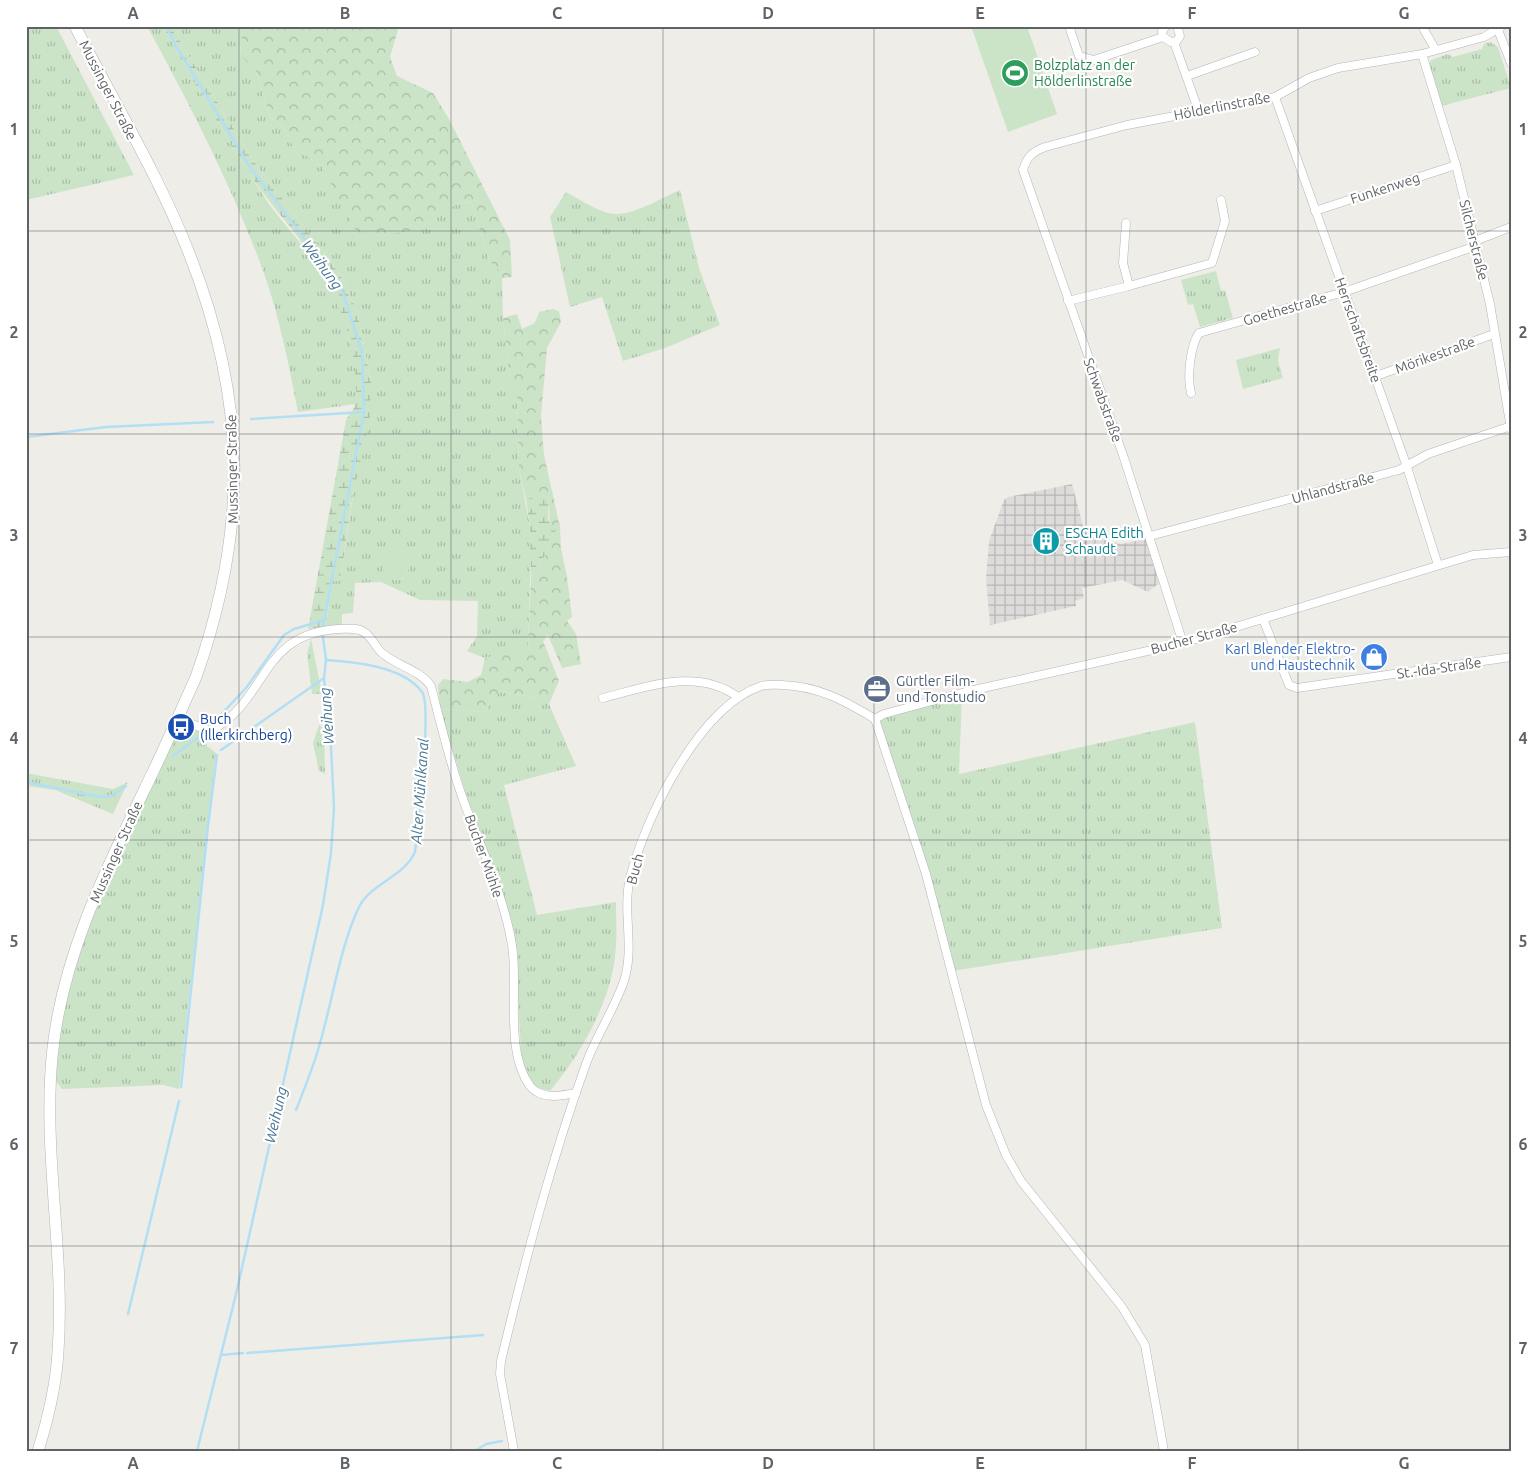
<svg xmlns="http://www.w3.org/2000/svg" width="1537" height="1477" font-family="Ubuntu,sans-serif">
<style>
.industrial{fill:url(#industrial-grid)}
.grass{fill:url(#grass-tufts);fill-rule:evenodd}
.forest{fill:url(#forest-crowns)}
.wetland{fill:url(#wetland-marsh)}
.pitch{fill:#cbe4c8}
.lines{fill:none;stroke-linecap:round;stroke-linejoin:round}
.stream{stroke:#b2dff5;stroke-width:2.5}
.street-casing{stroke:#b3b5b8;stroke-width:9}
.secondary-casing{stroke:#b2b5b8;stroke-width:12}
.street{stroke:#fff;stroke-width:8}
.secondary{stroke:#fff;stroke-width:11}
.grid{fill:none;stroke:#5f6366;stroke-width:1;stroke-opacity:0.55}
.labels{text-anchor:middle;stroke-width:4.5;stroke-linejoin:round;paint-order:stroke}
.leisure-label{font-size:14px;fill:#27864d;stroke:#fff;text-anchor:start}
.street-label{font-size:14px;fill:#5f6366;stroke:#fff}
.culture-label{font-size:14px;fill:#0d838f;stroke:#fff;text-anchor:start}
.shop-label{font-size:14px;fill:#366cbe;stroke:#fff;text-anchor:end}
.service-label{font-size:14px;fill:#4e5e75;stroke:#fff;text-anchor:start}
.transit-label{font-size:14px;fill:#164399;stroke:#fff;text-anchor:start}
.water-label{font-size:15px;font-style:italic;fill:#497796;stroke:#fff}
.neatline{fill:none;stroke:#5f6366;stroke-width:2}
.grid-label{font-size:16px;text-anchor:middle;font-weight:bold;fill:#5f6366}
</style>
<defs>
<pattern id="industrial-grid" width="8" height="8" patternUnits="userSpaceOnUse" patternTransform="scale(1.25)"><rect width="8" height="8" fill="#dedcda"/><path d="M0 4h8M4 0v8" fill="none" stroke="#b7b6b5"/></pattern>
<pattern id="grass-tufts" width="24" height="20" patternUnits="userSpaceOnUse" patternTransform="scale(1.25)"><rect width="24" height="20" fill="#cbe4c8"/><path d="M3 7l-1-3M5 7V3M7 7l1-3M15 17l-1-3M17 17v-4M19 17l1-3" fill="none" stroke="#a8bca6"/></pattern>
<pattern id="forest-crowns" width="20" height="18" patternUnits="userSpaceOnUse" patternTransform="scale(1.25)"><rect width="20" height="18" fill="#cbe4c8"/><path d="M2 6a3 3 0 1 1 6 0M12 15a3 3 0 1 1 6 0" fill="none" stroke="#a8bca6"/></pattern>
<pattern id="wetland-marsh" width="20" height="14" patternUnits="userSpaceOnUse" patternTransform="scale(1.25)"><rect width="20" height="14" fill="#cbe4c8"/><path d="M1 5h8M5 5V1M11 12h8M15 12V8" fill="none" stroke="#a8bca6"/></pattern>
</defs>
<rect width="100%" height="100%" fill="#efede8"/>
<path class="industrial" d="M 1072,484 L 1085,533 L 1093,537 L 1121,544 L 1146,539 L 1159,583 L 1148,592 L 1122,580 L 1082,588 L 1084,598 L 1075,601 L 1076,606 L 990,625 L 986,578 L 989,541 L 1004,500 L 1008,497 Z"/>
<g class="grass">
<path d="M 26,26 L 56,26 L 134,175 L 26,200 Z"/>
<path d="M 147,26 L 163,26 C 195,84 227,140 263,195 C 277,217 297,237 312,258 C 335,288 350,329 355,366 C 357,378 356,391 356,404 L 298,412 C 289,366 280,320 265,276 C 234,190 191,107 147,26 Z"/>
<path d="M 174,26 L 243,26 L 240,54 L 256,71 L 270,117 L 282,125 L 293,146 L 322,167 L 358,233 L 425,225 L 453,206 L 471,201 L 489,261 L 498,269 L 502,278 L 503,318 L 510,382 L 517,393 L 519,469 L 530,527 L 531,551 L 528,649 L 485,658 L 467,651 L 477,636 L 478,601 L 420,600 L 381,582 L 355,583 L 353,613 L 342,614 L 342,625 L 326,626 L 332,581 L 340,580 L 371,381 L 358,315 L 345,283 L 329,259 L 259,169 L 182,45 ZM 392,555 L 408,564 L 408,573 L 402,579 L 394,580 L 385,560 Z"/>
<path d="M 1490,42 L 1498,47 L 1511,88 L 1441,106 L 1429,65 L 1431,60 L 1448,54 L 1453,57 L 1482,49 L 1484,44 Z"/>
<path d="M 680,190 L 699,268 L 720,325 L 665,348 L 623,361 L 602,297 L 570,307 L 550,217 L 566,192 C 581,200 601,214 617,214 C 636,214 663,197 680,190 Z"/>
<path d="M 1216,271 L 1221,291 L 1225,290 L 1233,318 L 1200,327 L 1193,304 L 1188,305 L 1181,280 Z"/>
<path d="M 1280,348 L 1278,361 L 1283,378 L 1243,389 L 1236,360 Z"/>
<path d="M 311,639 L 322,694 L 312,694 L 307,654 Z"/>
<path d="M 499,692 L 522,695 L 549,704 L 576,766 L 504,785 L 537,915 L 616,902 C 616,916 617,931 616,945 C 614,997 583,1051 550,1091 C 527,1087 526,1074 521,1053 L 516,959 L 440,709 L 485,712 Z"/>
<path d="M 962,695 L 959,774 L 1195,722 L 1222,928 L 953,971 L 922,847 L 879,728 L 882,718 Z"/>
<path d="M 319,725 L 324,729 L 325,774 L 319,771 L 313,743 Z"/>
<path d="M 188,729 L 205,733 L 207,746 L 216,753 L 179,1089 L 163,1085 L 62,1089 L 55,1080 C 60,1036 65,992 80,949 C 104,876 141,807 175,737 Z"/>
<path d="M 26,773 L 113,789 L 128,782 L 113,814 L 55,790 L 26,786 Z"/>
</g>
<g class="forest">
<path d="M 243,26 L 399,26 L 390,57 L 397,76 L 433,93 L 449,119 L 510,240 L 512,277 L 502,278 L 498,269 L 489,261 L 471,201 C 449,206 444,214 426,224 C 406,236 380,235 357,233 L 322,167 L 293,146 L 282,125 L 270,117 L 256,71 L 240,55 Z"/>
<path d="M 552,309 L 559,311 L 561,322 L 547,348 L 541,416 L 544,455 L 560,527 L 561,548 L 567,577 L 572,617 L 567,621 L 576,634 L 581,664 L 562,668 L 548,635 L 543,641 L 559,681 L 549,704 L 522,695 L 499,692 L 485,712 L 440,709 L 438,685 L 443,679 L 468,682 L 481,675 L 485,658 L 528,648 L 531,576 L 550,548 L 549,496 L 526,500 L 519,469 L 517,393 L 510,383 L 503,318 L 517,314 L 522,329 L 535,323 L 539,312 Z"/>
</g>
<g class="wetland">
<path d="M 163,26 L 174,26 L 182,45 L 259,169 L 329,259 L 345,283 L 358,315 L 371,381 L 370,416 L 352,500 L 340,581 L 332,581 L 326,626 L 308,629 L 346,420 C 349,415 354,410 355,404 C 357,399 356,391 356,385 C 355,341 338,298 315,261 C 295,230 269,204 249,173 C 218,125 190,76 163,26 Z"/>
<path d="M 549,496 L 548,519 L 556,529 L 550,548 L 531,576 L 530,527 L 526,500 Z"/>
</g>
<g class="pitch">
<path d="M 971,26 L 1027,26 L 1057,114 L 1008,132 Z"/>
<circle cx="396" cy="567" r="13"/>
</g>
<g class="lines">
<g class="stream">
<path d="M 166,26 L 177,48 L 250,167 L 326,267 L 343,293 L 362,352 L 364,412 L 324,620 L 323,637 L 326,660 L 324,678 L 331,746 L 334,808 L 331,853 L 323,905 L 237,1290 L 197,1451"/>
<path d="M 251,419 L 364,412"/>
<path d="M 26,437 L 106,427 L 213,422"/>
<path d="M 213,723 L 246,688 L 284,635 L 294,629 L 324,620"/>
<path d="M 221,750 L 324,678"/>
<path d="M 173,756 L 201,735"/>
<path d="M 26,782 L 100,797 L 111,796 L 126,786"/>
<path d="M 181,1087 L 208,826 L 217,755"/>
<path d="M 296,1110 C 304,1090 312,1070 318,1050 C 332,1005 339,949 359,907 C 371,883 404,877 415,852 C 418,828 432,706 422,692 C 403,666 355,662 326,660"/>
<path d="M 276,1111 L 283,1112"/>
<path d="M 128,1314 L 179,1101"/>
<path d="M 247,1353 L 483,1335"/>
<path d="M 221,1355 L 243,1353"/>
<path d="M 475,1451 L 486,1444 L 502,1441"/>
</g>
<g class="street-casing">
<g id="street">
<path d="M 1069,26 L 1079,56 L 1094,60 L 1163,37"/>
<path d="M 1166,26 L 1162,31 L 1163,37 L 1171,42 L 1177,41 L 1180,36 L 1177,26"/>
<path d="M 1422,26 L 1435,49"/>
<path d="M 1498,30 L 1511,63"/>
<path d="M 1174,42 L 1199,112"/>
<path d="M 1422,54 L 1456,165 L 1490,304 L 1511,429"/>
<path d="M 1187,76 L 1255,52"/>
<path d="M 1275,97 L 1406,464 L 1438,565"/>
<path d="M 1315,211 L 1456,165"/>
<path d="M 1129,286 L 1212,263 L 1225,221 L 1221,200"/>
<path d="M 1068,301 L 1129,286 L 1123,263 L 1126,223"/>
<path d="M 1376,376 L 1494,334"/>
<path d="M 1191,393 C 1187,378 1190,346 1199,333 L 1344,292 L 1470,248 L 1475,241 L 1511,227"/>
<path d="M 1150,536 L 1399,470 L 1428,454 L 1511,426"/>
<path d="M 1263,619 L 1289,685 L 1297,688 L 1511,657"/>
<path d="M 1183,643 L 1124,458 L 1023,170 C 1027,157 1032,152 1045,147 L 1127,125 L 1275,97 L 1309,78 L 1338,68 L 1422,54 L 1484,37 L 1502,26"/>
<path d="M 603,698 C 647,687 697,667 738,697"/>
<path d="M 177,718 L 210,731 C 269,701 258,634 338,629 C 346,629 357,627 364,632 C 371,636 375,646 381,652 C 396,666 419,669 431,686 C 441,725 450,764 464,802 C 481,848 504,896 512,945 C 519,988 504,1051 530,1086 C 541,1100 561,1096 576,1093"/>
<path d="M 875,719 L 926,874 L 986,1105 L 1006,1155 L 1021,1181 L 1122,1307 L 1145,1345 L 1164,1451"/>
<path d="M 875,719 L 884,714 L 965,692 L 1183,643 L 1473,555 L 1511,552"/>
<path d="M 514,1451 L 500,1374 L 501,1361 C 525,1261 551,1161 586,1064 C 596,1036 614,1010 624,981 C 635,947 622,912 630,878 C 645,818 699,707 761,686 C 768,684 775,685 782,685 C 818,686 845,701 875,719"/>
</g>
</g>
<g class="secondary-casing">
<path id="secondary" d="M 38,1451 C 48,1419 56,1386 58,1352 C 65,1253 43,1156 52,1057 C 61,957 108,865 151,776 C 167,743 181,710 196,677 C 249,527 247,400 189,253 C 158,174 113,101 75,26"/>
</g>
<use href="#street" class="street"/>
<use href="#secondary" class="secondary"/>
</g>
<path class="grid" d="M 239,26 L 239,1451M 451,26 L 451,1451M 663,26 L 663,1451M 874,26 L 874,1451M 1086,26 L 1086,1451M 1298,26 L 1298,1451M 26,231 L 1511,231M 26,434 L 1511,434M 26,637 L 1511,637M 26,840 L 1511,840M 26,1043 L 1511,1043M 26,1246 L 1511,1246"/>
<defs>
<g id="stadium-disc" transform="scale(1.4375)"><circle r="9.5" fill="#2e9e5b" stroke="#fff"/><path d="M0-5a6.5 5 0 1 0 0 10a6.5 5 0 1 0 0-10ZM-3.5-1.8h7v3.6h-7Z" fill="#fff"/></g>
<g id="building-disc" transform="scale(1.4375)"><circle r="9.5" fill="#0f9aa8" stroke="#fff"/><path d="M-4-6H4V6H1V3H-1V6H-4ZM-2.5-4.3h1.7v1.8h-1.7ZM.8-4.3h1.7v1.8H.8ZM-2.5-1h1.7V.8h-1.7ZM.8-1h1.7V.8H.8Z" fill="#fff"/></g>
<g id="shop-disc" transform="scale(1.4375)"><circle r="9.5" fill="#3f7fe0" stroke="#fff"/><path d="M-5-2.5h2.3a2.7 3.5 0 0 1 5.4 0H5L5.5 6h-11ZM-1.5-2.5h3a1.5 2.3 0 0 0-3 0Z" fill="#fff"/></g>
<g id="office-disc" transform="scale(1.4375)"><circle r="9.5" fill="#5c6f8a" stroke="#fff"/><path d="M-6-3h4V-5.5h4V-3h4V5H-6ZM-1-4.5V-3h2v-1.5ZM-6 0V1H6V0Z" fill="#fff"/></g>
<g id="bus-disc" transform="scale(1.4375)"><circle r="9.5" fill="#1a4fb4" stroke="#fff"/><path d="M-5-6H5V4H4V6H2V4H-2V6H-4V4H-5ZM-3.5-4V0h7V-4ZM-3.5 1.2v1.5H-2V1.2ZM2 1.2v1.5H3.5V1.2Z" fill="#fff"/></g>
</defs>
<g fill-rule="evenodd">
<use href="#stadium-disc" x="1015" y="73"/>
<use href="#building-disc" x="1046" y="541"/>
<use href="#shop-disc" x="1374" y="657"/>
<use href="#office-disc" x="877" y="689"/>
<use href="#bus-disc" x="181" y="727"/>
</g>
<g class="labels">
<g class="leisure-label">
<text x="1034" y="70">Bolzplatz an der<tspan x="1034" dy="16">Hölderlinstraße</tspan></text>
</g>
<g class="street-label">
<text transform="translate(108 90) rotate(63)" y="5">Mussinger Straße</text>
<text transform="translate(1222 106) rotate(-11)" y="5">Hölderlinstraße</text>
<text transform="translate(1385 188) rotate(-18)" y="5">Funkenweg</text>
<text transform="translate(1474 240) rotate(76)" y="5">Silcherstraße</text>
<text transform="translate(1285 309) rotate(-16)" y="5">Goethestraße</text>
<text transform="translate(1358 330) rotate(70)" y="5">Herrschaftsbreite</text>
<text transform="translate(1435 355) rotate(-20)" y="5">Mörikestraße</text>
<text transform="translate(1103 400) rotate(70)" y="5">Schwabstraße</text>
<text transform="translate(232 469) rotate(-91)" y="5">Mussinger Straße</text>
<text transform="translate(1333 488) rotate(-15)" y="5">Uhlandstraße</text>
<text transform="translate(1194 638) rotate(-15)" y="5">Bucher Straße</text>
<text transform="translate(1439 668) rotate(-8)" y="5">St.-Ida-Straße</text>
<text transform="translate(116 852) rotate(-66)" y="5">Mussinger Straße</text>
<text transform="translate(484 856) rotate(70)" y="5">Bucher Mühle</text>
<text transform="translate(635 869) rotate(-75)" y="5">Buch</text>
</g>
<g class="culture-label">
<text x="1065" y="538">ESCHA Edith<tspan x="1065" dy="16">Schaudt</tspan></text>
</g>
<g class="shop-label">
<text x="1355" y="654">Karl Blender Elektro-<tspan x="1355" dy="16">und Haustechnik</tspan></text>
</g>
<g class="service-label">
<text x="896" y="686">Gürtler Film-<tspan x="896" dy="16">und Tonstudio</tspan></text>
</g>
<g class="transit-label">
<text x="200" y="724">Buch<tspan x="200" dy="16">(Illerkirchberg)</tspan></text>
</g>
<g class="water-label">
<text transform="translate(322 265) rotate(54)" y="5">Weihung</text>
<text transform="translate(327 716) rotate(-94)" y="5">Weihung</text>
<text transform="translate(420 791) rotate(-86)" y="5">Alter Mühlkanal</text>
<text transform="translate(276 1115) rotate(-77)" y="5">Weihung</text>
</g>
</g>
<rect width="1537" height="1477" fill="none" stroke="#ffffff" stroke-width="55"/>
<rect x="28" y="28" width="1482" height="1422" class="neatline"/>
<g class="grid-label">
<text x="133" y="19">A</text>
<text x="345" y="19">B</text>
<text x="557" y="19">C</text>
<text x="768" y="19">D</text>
<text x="980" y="19">E</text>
<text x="1192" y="19">F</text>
<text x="1404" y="19">G</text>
<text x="14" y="135">1</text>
<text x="1523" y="135">1</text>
<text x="14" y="338">2</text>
<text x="1523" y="338">2</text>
<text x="14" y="541">3</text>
<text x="1523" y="541">3</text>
<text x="14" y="744">4</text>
<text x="1523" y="744">4</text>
<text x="14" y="947">5</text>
<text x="1523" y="947">5</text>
<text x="14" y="1150">6</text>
<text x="1523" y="1150">6</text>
<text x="14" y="1354">7</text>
<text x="1523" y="1354">7</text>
<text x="133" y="1469">A</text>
<text x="345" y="1469">B</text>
<text x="557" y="1469">C</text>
<text x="768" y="1469">D</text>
<text x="980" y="1469">E</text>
<text x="1192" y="1469">F</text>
<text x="1404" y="1469">G</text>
</g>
</svg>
